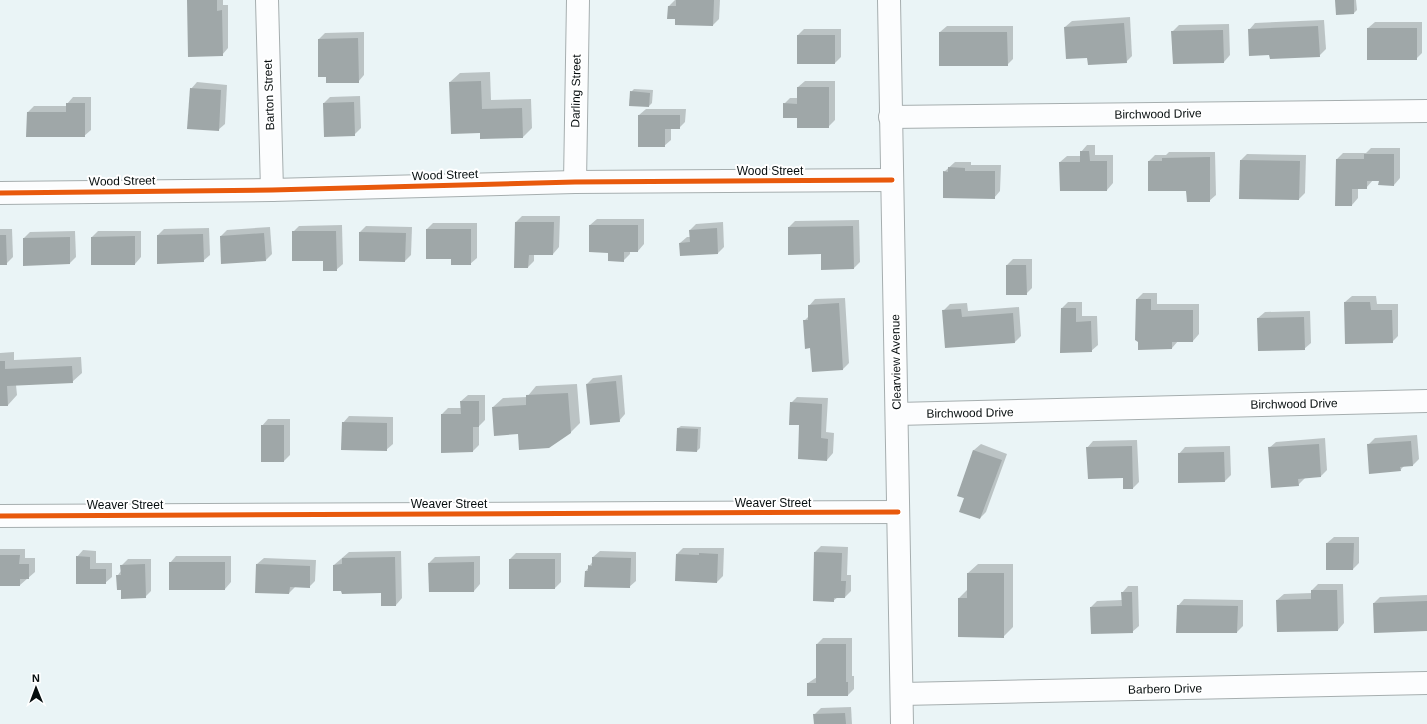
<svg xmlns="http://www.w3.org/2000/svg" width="1427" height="724" font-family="Arial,sans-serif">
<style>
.shadow{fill:#0003}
.building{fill:#9fa7a8}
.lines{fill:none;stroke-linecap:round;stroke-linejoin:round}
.minor-casing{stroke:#a6aeaf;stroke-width:24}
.minor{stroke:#fcfdfe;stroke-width:22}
.cycleway-casing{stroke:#fff;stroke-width:8}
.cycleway{stroke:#e8590c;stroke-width:5}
.labels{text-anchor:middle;stroke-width:4;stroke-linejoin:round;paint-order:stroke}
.street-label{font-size:12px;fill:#060d0e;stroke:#fff}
</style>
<rect width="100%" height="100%" fill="#eaf4f6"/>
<g class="shadow">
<path d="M 188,0 L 223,0 L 223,5 L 228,5 L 228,48 L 222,55 Z"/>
<path d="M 675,0 L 720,0 L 719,19 L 713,25 L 676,18 L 669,6 Z"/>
<path d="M 1336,0 L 1356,0 L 1357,10 L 1354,13 Z"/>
<path d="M 1130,17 L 1132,56 L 1126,62 L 1088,56 L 1065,27 L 1072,21 Z"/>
<path d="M 1324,20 L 1326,49 L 1319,56 L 1249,30 L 1255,23 Z"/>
<path d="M 1375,22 L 1422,22 L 1422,53 L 1416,59 L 1368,28 Z"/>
<path d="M 1229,24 L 1230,55 L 1224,62 L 1172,32 L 1179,25 Z"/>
<path d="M 947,26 L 1013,26 L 1013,59 L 1007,65 L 940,32 Z"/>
<path d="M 804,29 L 841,29 L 841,57 L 835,63 L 798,63 L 798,35 Z"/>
<path d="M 364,32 L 364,75 L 358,82 L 319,76 L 319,39 L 325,33 Z"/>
<path d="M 490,72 L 491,100 L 531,99 L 532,128 L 523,137 L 481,132 L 450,82 L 460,73 Z"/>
<path d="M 805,81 L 835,81 L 835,120 L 828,127 L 798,117 L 784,104 L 790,98 L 798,98 L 798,87 Z"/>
<path d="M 197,82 L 227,85 L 225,124 L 218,130 L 191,89 Z"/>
<path d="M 634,89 L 653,90 L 652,103 L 649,106 L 631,92 Z"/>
<path d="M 360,96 L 361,128 L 354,135 L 324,103 L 330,97 Z"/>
<path d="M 73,97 L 91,97 L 91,130 L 84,136 L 28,112 L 34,106 L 67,106 L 67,104 Z"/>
<path d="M 646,109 L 686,109 L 685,122 L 679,128 L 671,128 L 671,140 L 664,146 L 639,115 Z"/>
<path d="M 1087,145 L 1095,145 L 1095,155 L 1113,155 L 1113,183 L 1107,190 L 1060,162 L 1067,156 L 1081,156 L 1081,152 Z"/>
<path d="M 1371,148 L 1400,148 L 1400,178 L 1394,185 L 1380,180 L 1373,180 L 1366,188 L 1358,188 L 1358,198 L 1352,205 L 1337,159 L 1343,153 L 1366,153 Z"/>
<path d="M 1169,152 L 1215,152 L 1216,195 L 1209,201 L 1187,190 L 1149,161 L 1155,155 L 1166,155 Z"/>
<path d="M 1247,154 L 1306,155 L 1305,193 L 1299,199 L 1241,160 Z"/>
<path d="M 955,162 L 971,162 L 971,165 L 1001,165 L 1000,191 L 994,198 L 944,172 Z"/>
<path d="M 522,216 L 560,216 L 559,247 L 553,254 L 534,254 L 534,261 L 528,267 L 516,222 Z"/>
<path d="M 597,219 L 644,219 L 644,244 L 638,251 L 630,251 L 630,254 L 623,261 L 609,252 L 590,225 Z"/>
<path d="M 859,220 L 860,262 L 854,268 L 822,253 L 789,227 L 795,221 Z"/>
<path d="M 723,222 L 724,247 L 718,253 L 681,255 L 680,243 L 687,237 L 690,237 L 690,230 L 696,224 Z"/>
<path d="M 433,223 L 477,223 L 477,258 L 470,264 L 452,258 L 427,229 Z"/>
<path d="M 342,225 L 343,264 L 336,270 L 293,232 L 299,226 Z"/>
<path d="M 366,226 L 412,227 L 411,255 L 405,261 L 360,232 Z"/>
<path d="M 270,227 L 272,254 L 266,260 L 221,236 L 227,230 Z"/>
<path d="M 209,228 L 210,255 L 203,261 L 158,235 L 164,229 Z"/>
<path d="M 0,229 L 12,229 L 13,257 L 6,264 L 0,264 Z"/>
<path d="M 75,231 L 76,257 L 70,263 L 24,238 L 30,232 Z"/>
<path d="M 98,231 L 141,231 L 141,257 L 135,264 L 92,264 L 92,237 Z"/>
<path d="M 1013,259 L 1032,259 L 1032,288 L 1026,294 L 1007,265 Z"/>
<path d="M 1143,293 L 1157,293 L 1157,304 L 1199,304 L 1199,334 L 1193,341 L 1178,341 L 1172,348 L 1137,299 Z"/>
<path d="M 1352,296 L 1376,296 L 1377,304 L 1398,304 L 1398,336 L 1392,342 L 1345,302 Z"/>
<path d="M 845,298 L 849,363 L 843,369 L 811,347 L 804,321 L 809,316 L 809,306 L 815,299 Z"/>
<path d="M 1068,302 L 1082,302 L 1082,316 L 1097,316 L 1098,345 L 1091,351 L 1062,308 Z"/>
<path d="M 967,303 L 968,311 L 1019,307 L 1021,336 L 1015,342 L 943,311 L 950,304 Z"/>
<path d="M 1310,311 L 1311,343 L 1304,349 L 1258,318 L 1265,312 Z"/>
<path d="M 14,352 L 14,360 L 81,357 L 82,373 L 72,382 L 16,385 L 17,395 L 8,405 L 0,405 L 0,353 Z"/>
<path d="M 622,375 L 625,414 L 619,421 L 587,384 L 593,378 Z"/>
<path d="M 577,384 L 580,423 L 570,433 L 519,433 L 493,407 L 503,398 L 527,397 L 536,386 Z"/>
<path d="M 468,395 L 485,395 L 485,420 L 479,426 L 479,445 L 473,451 L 442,414 L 448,408 L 462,408 L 461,401 Z"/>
<path d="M 797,397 L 828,398 L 826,432 L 834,433 L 833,453 L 827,460 L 800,425 L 791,403 Z"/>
<path d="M 349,416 L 393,417 L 393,444 L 386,450 L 343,423 Z"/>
<path d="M 268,419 L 290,419 L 290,455 L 284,461 L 262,426 Z"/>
<path d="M 681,426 L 701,427 L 700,448 L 697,451 L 678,428 Z"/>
<path d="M 1417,435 L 1419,459 L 1413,465 L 1405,465 L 1400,470 L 1368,445 L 1375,438 Z"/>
<path d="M 1325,438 L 1327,470 L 1321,476 L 1305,478 L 1298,485 L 1269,448 L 1276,442 Z"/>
<path d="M 1137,440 L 1139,482 L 1133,488 L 1124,488 L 1124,477 L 1087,448 L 1093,441 Z"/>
<path d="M 981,444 L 1007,454 L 986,512 L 980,518 L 965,498 L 958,496 L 974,450 Z"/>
<path d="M 1230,446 L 1231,475 L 1225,481 L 1179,454 L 1185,447 Z"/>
<path d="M 1334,537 L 1359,537 L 1359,563 L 1353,569 L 1327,543 Z"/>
<path d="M 821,546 L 848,547 L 847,575 L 851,575 L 851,591 L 845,597 L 838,597 L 833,601 L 815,552 Z"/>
<path d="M 683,548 L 724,548 L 723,576 L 717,582 L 677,554 Z"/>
<path d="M 0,549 L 25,549 L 25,558 L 35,558 L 35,572 L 20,585 L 0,585 Z"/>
<path d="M 83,550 L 96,551 L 96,563 L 112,563 L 112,577 L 105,583 L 77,557 Z"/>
<path d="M 401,551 L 402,598 L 396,605 L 382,592 L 334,565 L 349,552 Z"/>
<path d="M 600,551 L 636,552 L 636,581 L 629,587 L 586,571 L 593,561 L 593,557 Z"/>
<path d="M 516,553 L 561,553 L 561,582 L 555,588 L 510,559 Z"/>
<path d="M 176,556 L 231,556 L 231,582 L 225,589 L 170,589 L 170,563 Z"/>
<path d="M 480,556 L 480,584 L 474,591 L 429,563 L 435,557 Z"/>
<path d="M 264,558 L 316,560 L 315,581 L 309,587 L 295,587 L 289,593 L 257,564 Z"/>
<path d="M 128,559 L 151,559 L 151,591 L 145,597 L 122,589 L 118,575 L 121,571 L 121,566 Z"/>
<path d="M 978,564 L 1013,564 L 1013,627 L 1003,637 L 959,598 L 968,589 L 968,573 Z"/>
<path d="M 1318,584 L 1343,584 L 1344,623 L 1338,630 L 1277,600 L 1284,594 L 1312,593 L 1312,590 Z"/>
<path d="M 1128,586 L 1138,586 L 1139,626 L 1132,632 L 1091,607 L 1097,601 L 1122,600 L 1122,593 Z"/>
<path d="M 1427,595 L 1427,630 L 1374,603 L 1380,597 Z"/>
<path d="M 1184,599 L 1243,600 L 1243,626 L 1237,632 L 1178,606 Z"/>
<path d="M 823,638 L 852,638 L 852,676 L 854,676 L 854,689 L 848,695 L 808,683 L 817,677 L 817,644 Z"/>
<path d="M 851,707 L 852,724 L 815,724 L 814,715 L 821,708 Z"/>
</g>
<g class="building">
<path d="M 187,0 L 217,0 L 217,11 L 222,10 L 223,56 L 188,57 Z"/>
<path d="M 676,0 L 714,0 L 713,26 L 675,25 L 675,19 L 667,19 L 668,6 L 676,6 Z"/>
<path d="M 1335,0 L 1354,0 L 1354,14 L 1336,15 Z"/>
<path d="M 1124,23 L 1127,63 L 1088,65 L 1087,58 L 1066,59 L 1064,27 Z"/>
<path d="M 1318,26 L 1320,57 L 1270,59 L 1269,55 L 1249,56 L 1248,29 Z"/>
<rect x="1367" y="28" width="50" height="32"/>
<path d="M 1223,30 L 1224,63 L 1173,64 L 1171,31 Z"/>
<path d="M 939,32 L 1007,32 L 1008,66 L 939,66 Z"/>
<rect x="797" y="35" width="38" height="29"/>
<path d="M 358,38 L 359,83 L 326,83 L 326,77 L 318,77 L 318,39 Z"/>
<path d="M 481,81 L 482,109 L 522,108 L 523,138 L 480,139 L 480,133 L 451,134 L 449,82 Z"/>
<path d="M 797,87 L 829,87 L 829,128 L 797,128 L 797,118 L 783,118 L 783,103 L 797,104 Z"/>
<path d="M 190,88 L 221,90 L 219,131 L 187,129 Z"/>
<path d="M 630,91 L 650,93 L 649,107 L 629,106 Z"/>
<path d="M 354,102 L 355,136 L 324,137 L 323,103 Z"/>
<path d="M 66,103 L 85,103 L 85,137 L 26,137 L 27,112 L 66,112 Z"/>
<path d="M 638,115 L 680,115 L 680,129 L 665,129 L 665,147 L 638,147 Z"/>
<path d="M 1080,151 L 1089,151 L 1090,161 L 1107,161 L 1107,191 L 1060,191 L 1059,162 L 1080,162 Z"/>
<path d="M 1364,154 L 1394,154 L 1394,186 L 1378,185 L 1379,181 L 1367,181 L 1367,189 L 1352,189 L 1352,206 L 1335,206 L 1336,159 L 1364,159 Z"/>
<path d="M 1210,157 L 1210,202 L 1187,202 L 1186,191 L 1148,191 L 1148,161 L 1162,161 L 1162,158 Z"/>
<path d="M 1240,160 L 1300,161 L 1299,200 L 1239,199 Z"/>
<path d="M 948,167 L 965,168 L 965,171 L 995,171 L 995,199 L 943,198 L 943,171 L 948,172 Z"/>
<path d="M 515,222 L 554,222 L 553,255 L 529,255 L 528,268 L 514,268 Z"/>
<path d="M 589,225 L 638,225 L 638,252 L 624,252 L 624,262 L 608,261 L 608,253 L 589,252 Z"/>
<path d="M 853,226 L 854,269 L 821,270 L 821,254 L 788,255 L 788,227 Z"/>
<path d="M 717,228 L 718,254 L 680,256 L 679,243 L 690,242 L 689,230 Z"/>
<path d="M 426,229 L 471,229 L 471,265 L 451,265 L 451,259 L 426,259 Z"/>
<path d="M 292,231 L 336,231 L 337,271 L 323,271 L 323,261 L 292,261 Z"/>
<path d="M 359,232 L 406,233 L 405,262 L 359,261 Z"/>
<path d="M 264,233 L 266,261 L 221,264 L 220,236 Z"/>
<path d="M 203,234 L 204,262 L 157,264 L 157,235 Z"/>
<path d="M 0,235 L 6,235 L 7,265 L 0,265 Z"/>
<path d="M 135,236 L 135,265 L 91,265 L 91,237 Z"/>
<path d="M 70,237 L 70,264 L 23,266 L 23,238 Z"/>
<path d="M 1006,265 L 1026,265 L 1027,295 L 1006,295 Z"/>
<path d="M 1136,299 L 1151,299 L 1151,310 L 1193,310 L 1193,342 L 1172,342 L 1172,349 L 1138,350 L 1138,342 L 1135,340 Z"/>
<path d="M 1344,302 L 1370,302 L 1371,310 L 1392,310 L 1393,343 L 1345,344 Z"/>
<path d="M 839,303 L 843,370 L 812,372 L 810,348 L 805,349 L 803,320 L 808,320 L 808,305 Z"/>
<path d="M 1061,308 L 1076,308 L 1076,322 L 1091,321 L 1092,352 L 1060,353 Z"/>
<path d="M 961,309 L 962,317 L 1013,313 L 1015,343 L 945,348 L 942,310 Z"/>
<path d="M 1304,317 L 1305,350 L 1258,351 L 1257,318 Z"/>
<path d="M 0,361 L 5,361 L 5,369 L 72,366 L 73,383 L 7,386 L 8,406 L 0,406 Z"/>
<path d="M 616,381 L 620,422 L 590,425 L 586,384 Z"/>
<path d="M 568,393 L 571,433 L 549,448 L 519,450 L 518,434 L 494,436 L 492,407 L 526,405 L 526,395 Z"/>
<path d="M 460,401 L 479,401 L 479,427 L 473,427 L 473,452 L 441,453 L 441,414 L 461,414 Z"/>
<path d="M 790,402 L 822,404 L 821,438 L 828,439 L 827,461 L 798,459 L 799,425 L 789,425 Z"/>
<path d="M 342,422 L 387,423 L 387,451 L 341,450 Z"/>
<rect x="261" y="425" width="23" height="37"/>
<path d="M 677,428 L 698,429 L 697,452 L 676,451 Z"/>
<path d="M 1411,441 L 1413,466 L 1400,467 L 1401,471 L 1369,474 L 1367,444 Z"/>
<path d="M 1319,444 L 1321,477 L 1298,479 L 1299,486 L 1271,488 L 1268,447 Z"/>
<path d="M 1132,446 L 1133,489 L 1123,489 L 1123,478 L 1088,479 L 1086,447 Z"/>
<path d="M 973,450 L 1002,460 L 980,519 L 959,512 L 964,498 L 957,496 Z"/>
<path d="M 1224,452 L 1225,482 L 1178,483 L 1178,453 Z"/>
<path d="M 1326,543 L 1354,543 L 1353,570 L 1326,570 Z"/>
<path d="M 814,552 L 842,553 L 841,581 L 846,581 L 845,598 L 834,598 L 834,602 L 813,601 Z"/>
<path d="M 699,553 L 718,554 L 717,583 L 675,581 L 676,554 L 699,555 Z"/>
<path d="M 0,555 L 20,555 L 19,564 L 29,564 L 29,579 L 20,579 L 20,586 L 0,586 Z"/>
<path d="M 76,556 L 90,557 L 90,569 L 106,569 L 106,584 L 76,584 Z"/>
<path d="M 395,557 L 396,606 L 381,606 L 381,593 L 342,594 L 341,591 L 333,591 L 333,565 L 342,564 L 342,558 Z"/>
<path d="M 592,557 L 631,558 L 630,588 L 584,587 L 585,571 L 588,571 L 588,565 L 592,566 Z"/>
<rect x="509" y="559" width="46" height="30"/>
<rect x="169" y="562" width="56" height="28"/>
<path d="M 474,562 L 474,592 L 429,592 L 428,563 Z"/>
<path d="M 145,564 L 146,598 L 121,599 L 121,590 L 117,590 L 116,575 L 121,575 L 120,565 Z"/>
<path d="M 256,564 L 310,566 L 310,588 L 290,587 L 289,594 L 255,593 Z"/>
<path d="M 967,573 L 1004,573 L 1004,638 L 958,637 L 958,598 L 967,598 Z"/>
<path d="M 1311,590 L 1337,590 L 1338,631 L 1277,632 L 1276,600 L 1311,599 Z"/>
<path d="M 1121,592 L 1132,592 L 1133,633 L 1091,634 L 1090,607 L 1122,606 Z"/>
<path d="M 1427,601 L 1427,631 L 1374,633 L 1373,603 Z"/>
<path d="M 1177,605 L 1238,606 L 1237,633 L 1176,633 Z"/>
<path d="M 816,644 L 846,644 L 846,682 L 848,682 L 848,696 L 807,696 L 807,683 L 816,683 Z"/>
<path d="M 845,713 L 846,724 L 814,724 L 813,714 Z"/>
</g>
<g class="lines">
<g class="minor-casing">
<g id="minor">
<path d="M 267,0 L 272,190"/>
<path d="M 889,0 L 902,724"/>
<path d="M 890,117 L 1427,111"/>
<path d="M 575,182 L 578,0"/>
<path d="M 0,193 L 272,190 L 575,182 L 892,180"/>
<path d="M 897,414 L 1427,401"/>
<path d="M 0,516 L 898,512"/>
<path d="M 902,694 L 1427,683"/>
</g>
</g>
<use href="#minor" class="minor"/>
<g class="cycleway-casing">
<g id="cycleway">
<path d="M 0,193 L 272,190 L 575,182 L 892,180"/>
<path d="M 0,516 L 898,512"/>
</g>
</g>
<use href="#cycleway" class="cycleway"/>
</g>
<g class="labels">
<g class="street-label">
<text transform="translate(576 91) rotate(-89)" y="4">Darling Street</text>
<text transform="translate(269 95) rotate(-92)" y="4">Barton Street</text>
<text transform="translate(1158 114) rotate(-1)" y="4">Birchwood Drive</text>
<text x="770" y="175">Wood Street</text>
<text transform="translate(445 175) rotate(-2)" y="4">Wood Street</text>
<text transform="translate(122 181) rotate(-1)" y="4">Wood Street</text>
<text transform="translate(896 362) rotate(-91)" y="4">Clearview Avenue</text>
<text transform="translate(1294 404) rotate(-1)" y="4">Birchwood Drive</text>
<text transform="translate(970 413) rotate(-1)" y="4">Birchwood Drive</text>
<text x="773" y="507">Weaver Street</text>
<text x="449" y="508">Weaver Street</text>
<text x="125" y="509">Weaver Street</text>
<text transform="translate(1165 689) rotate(-1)" y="4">Barbero Drive</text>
</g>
</g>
<g transform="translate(36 688) rotate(359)" stroke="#ffffff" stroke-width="3" paint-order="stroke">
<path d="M0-3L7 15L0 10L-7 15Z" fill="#060d0e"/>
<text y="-6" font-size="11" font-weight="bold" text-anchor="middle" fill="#060d0e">N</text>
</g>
</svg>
